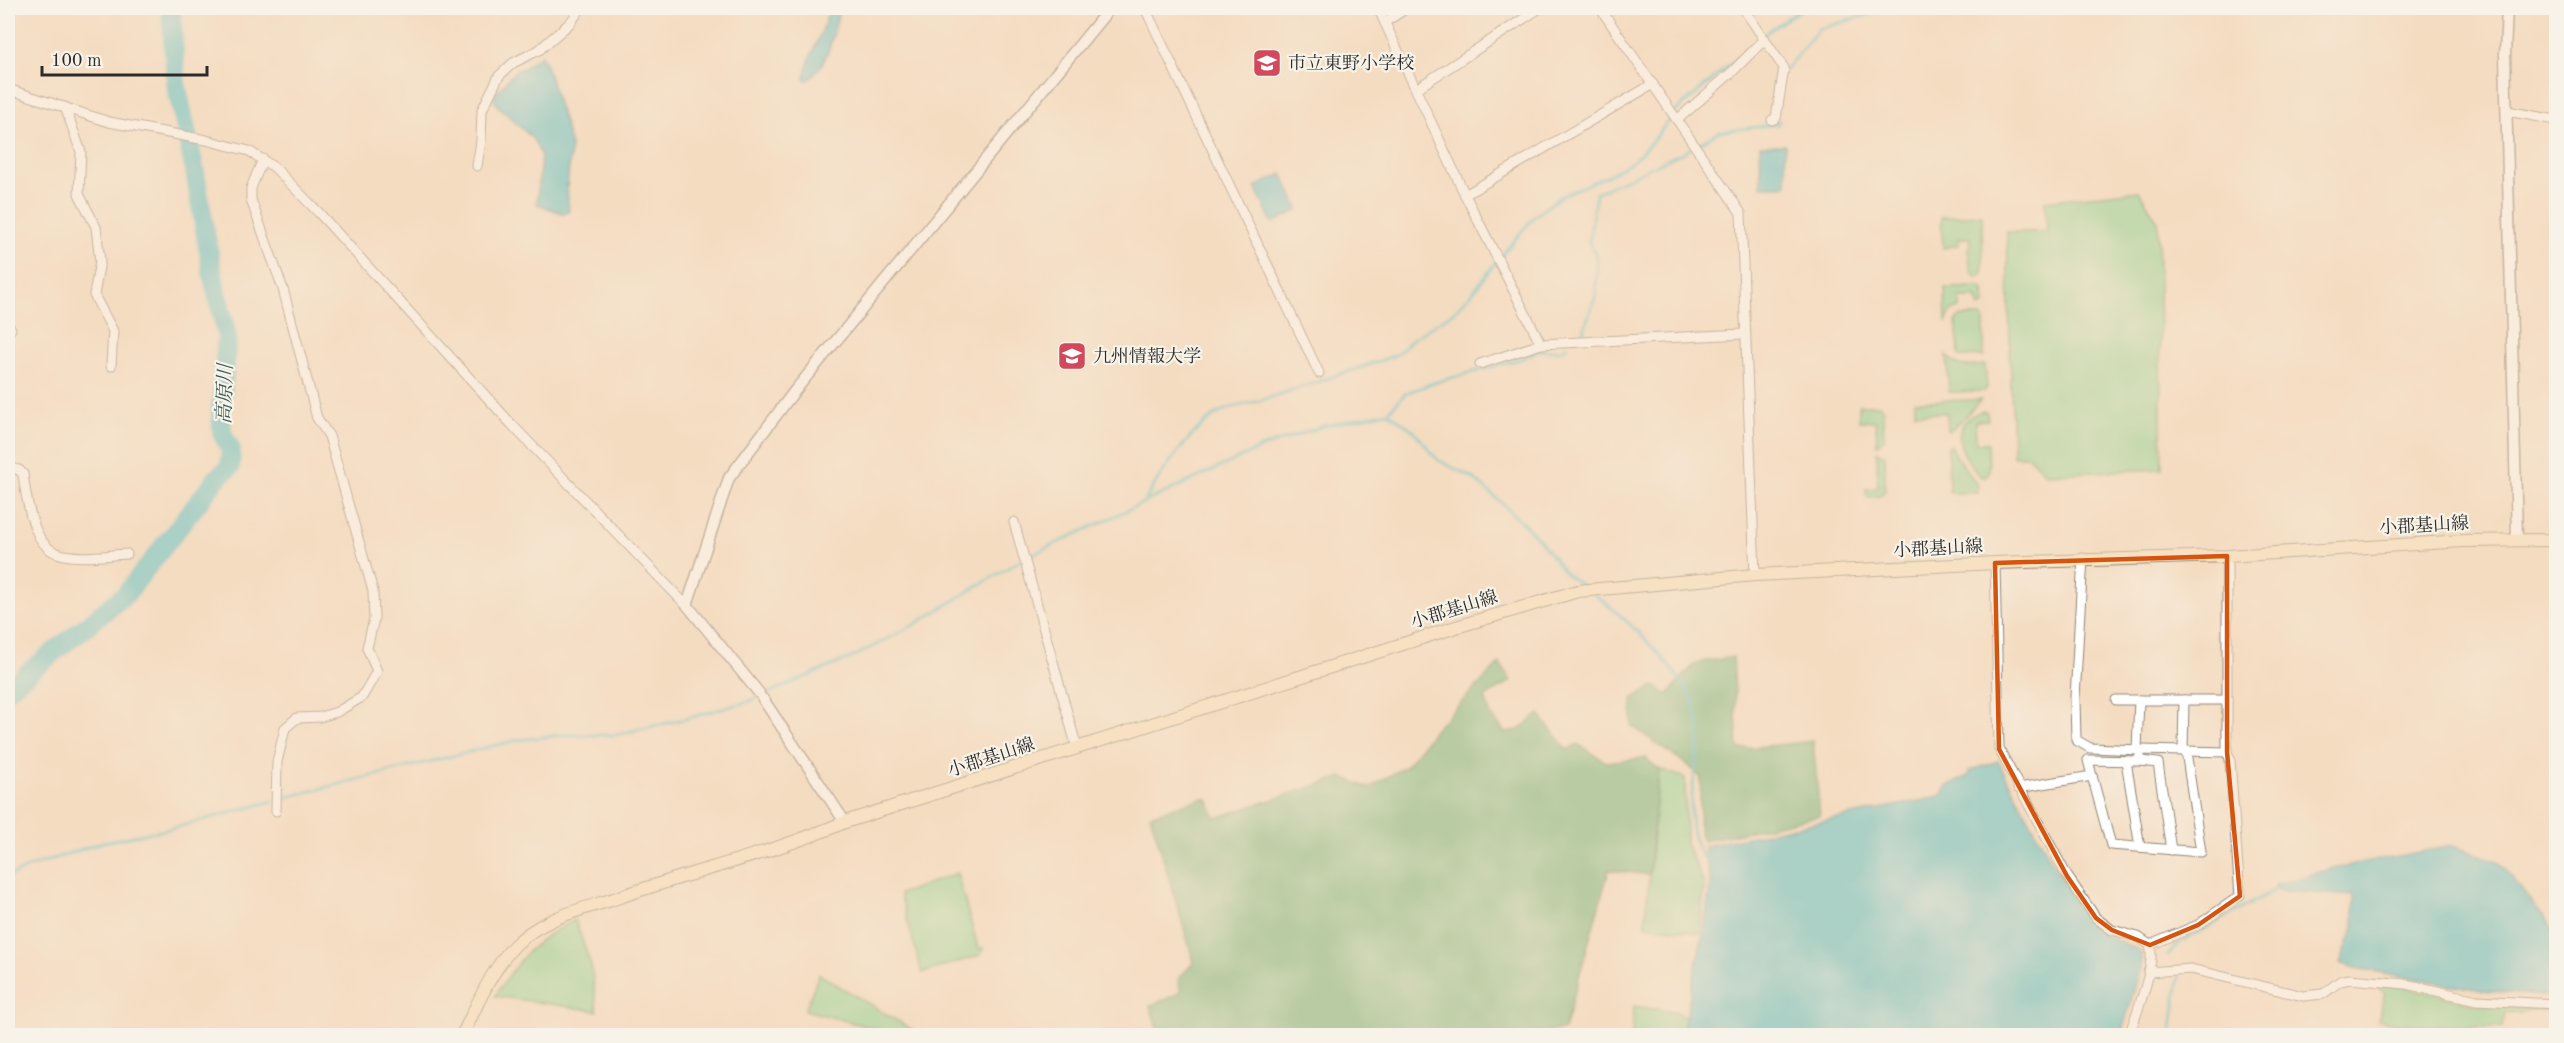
<svg xmlns="http://www.w3.org/2000/svg" width="2564" height="1043" font-family="'Old Standard TT','Noto Serif JP',serif">
<style>
.green{fill:#8ad694;stroke:#5a8060;stroke-width:1.5}
.forest{fill:#6fb77e;stroke:#4d7154;stroke-width:1.5}
.water{fill:#53c0ca;stroke:#3f767a;stroke-width:1.5}
.lines{fill:none;stroke-linecap:round;stroke-linejoin:round}
.stream{stroke:#53c0ca;stroke-width:3}
.river{stroke:#53c0ca;stroke-width:20}
.minor-casing{stroke:#908476;stroke-width:11}
.tertiary-casing{stroke:#908476;stroke-width:13}
.secondary-casing{stroke:#908476;stroke-width:14}
.minor{stroke:#fff;stroke-width:9}
.tertiary{stroke:#fff;stroke-width:10}
.secondary{stroke:#fae7c3;stroke-width:12}
.marked{fill:none;stroke:#d5540f;stroke-width:4.5;stroke-linejoin:round}
.labels{text-anchor:middle;stroke-width:4.5;stroke-linejoin:round;paint-order:stroke}
.poi-label{font-size:18px;fill:#2b2b2b;stroke:#f7f3e8;text-anchor:start}
.street-label{font-size:18px;fill:#2b2b2b;stroke:#f7f3e8}
.water-label{font-size:20px;font-style:italic;fill:#37585b;stroke:#f7f3e8}
</style>
<rect width="100%" height="100%" fill="#f7f3e8"/>
<filter id="ink" filterUnits="userSpaceOnUse"><feTurbulence type="fractalNoise" baseFrequency=".0167" numOctaves="2"/><feDisplacementMap in="SourceGraphic" scale="12" xChannelSelector="R" yChannelSelector="G"/><feConvolveMatrix kernelMatrix="1 2 1 2 8 2 1 2 1" color-interpolation-filters="sRGB"/></filter>
<filter id="wash" filterUnits="userSpaceOnUse"><feTurbulence type="fractalNoise" baseFrequency=".008" numOctaves="4" result="noise"/><feDisplacementMap in="SourceGraphic" scale="24" xChannelSelector="R" yChannelSelector="G"/><feGaussianBlur stdDeviation="1.35" result="paint"/><feColorMatrix in="noise" values="0 0 0 0 0 0 0 0 0 0 0 0 0 0 0 0 0 1.4 0 .05"/><feComposite in="paint" operator="in"/></filter>
<g filter="url(#wash)">
<rect width="100%" height="100%" fill="#f4dcc1"/>
<g class="green">
<path d="M 2139,191 L 2158,222 L 2162,469 L 2046,474 L 2028,456 L 2013,456 L 2007,232 L 2047,232 L 2045,201 Z"/>
<path d="M 1982,215 L 1983,274 L 1977,277 C 1966,269 1970,250 1970,238 L 1959,238 L 1959,245 L 1943,248 L 1941,217 Z"/>
<path d="M 1980,287 L 1983,289 L 1984,305 L 1979,307 L 1977,298 L 1960,298 L 1960,308 L 1951,311 L 1946,323 L 1945,288 Z"/>
<path d="M 1961,316 L 1981,316 L 1984,318 L 1984,356 L 1963,357 L 1959,355 L 1956,321 Z"/>
<path d="M 1947,355 C 1958,370 1968,366 1985,365 L 1987,388 L 1984,391 L 1949,392 Z"/>
<path d="M 1981,400 C 1972,408 1957,427 1948,431 L 1947,413 L 1915,413 L 1915,401 Z"/>
<path d="M 1859,405 L 1879,405 L 1883,410 L 1884,439 L 1877,445 L 1876,421 L 1859,421 Z"/>
<path d="M 1984,411 L 1987,413 L 1988,420 L 1975,421 L 1976,443 L 1988,443 L 1989,472 L 1988,475 L 1983,478 C 1977,474 1974,469 1970,463 C 1955,442 1953,419 1984,411 Z"/>
<path d="M 1951,445 L 1958,459 L 1978,486 L 1978,493 L 1949,493 L 1948,446 Z"/>
<path d="M 1877,452 L 1885,455 L 1885,491 L 1879,496 L 1867,497 L 1866,489 L 1878,488 Z"/>
<path d="M 1659,769 L 1685,778 L 1686,844 L 1704,884 L 1700,933 L 1645,925 Z"/>
<path d="M 957,873 L 978,948 L 983,948 L 981,955 L 922,973 L 900,894 Z"/>
<path d="M 575,920 L 591,965 L 597,1011 L 495,996 C 519,959 534,939 575,920 Z"/>
<path d="M 819,974 L 921,1035 L 899,1035 L 805,1010 Z"/>
<path d="M 2373,985 L 2406,987 L 2477,1004 L 2551,1009 L 2505,1013 L 2502,1027 L 2415,1026 L 2378,1020 L 2385,993 Z"/>
<path d="M 1634,1006 L 1679,1013 L 1686,1018 L 1682,1035 L 1632,1035 Z"/>
</g>
<g class="forest">
<path d="M 1733,657 L 1738,749 L 1813,741 L 1820,816 L 1703,841 L 1699,830 L 1701,778 L 1689,766 L 1632,726 L 1632,699 L 1654,686 L 1667,695 L 1695,663 Z"/>
<path d="M 1500,663 L 1511,681 L 1485,697 L 1490,714 L 1505,732 L 1518,730 L 1539,714 L 1567,750 L 1578,744 L 1606,762 L 1645,758 L 1659,769 L 1649,875 L 1609,870 L 1564,1030 L 1482,1036 L 1159,1035 L 1150,1006 L 1180,993 L 1179,978 L 1194,962 L 1150,815 L 1203,798 L 1208,799 L 1215,818 L 1342,777 L 1369,788 L 1406,766 L 1435,729 Z"/>
</g>
<g class="water">
<path d="M 829,8 L 839,8 C 835,31 828,66 807,81 L 805,79 C 807,54 825,33 829,8 Z"/>
<path d="M 541,55 L 546,65 L 571,145 L 567,188 L 569,211 L 564,214 L 537,204 L 541,156 L 533,139 L 496,104 L 493,97 L 515,71 L 523,68 Z"/>
<path d="M 1760,145 L 1785,145 L 1786,186 L 1761,186 Z"/>
<path d="M 1282,174 L 1299,210 L 1272,223 L 1255,187 Z"/>
<path d="M 1998,761 L 2052,862 L 2084,914 L 2100,933 L 2135,948 L 2141,953 L 2141,967 L 2121,1035 L 1682,1036 L 1706,917 L 1710,882 L 1704,846 L 1928,799 L 1944,794 L 1946,787 L 1968,776 L 1969,771 Z"/>
<path d="M 2452,846 L 2498,861 L 2555,931 L 2556,995 L 2549,997 L 2481,990 L 2355,968 L 2340,963 L 2354,927 L 2354,896 L 2276,890 L 2275,885 L 2333,868 Z"/>
</g>
<g class="lines">
<g class="stream">
<path d="M 1786,69 L 1819,29 L 1876,12"/>
<path d="M 1500,257 L 1535,216 L 1561,196 L 1609,175 L 1634,160 L 1657,136 L 1674,113 L 1767,32 L 1803,8"/>
<path d="M 1575,339 L 1583,332 L 1596,295 L 1597,257 L 1589,242 L 1596,193 L 1690,149 L 1719,132 L 1778,124 L 1779,120"/>
<path d="M 1388,412 L 1414,431 L 1438,460 L 1473,478 L 1503,504 L 1538,538 L 1566,574 L 1584,587"/>
<path d="M 1146,499 C 1161,472 1196,422 1225,410 C 1237,405 1252,404 1265,399 C 1309,385 1353,371 1396,355 L 1414,338 L 1455,311 L 1473,292 L 1496,262"/>
<path d="M 1027,557 L 1263,447 L 1324,426 L 1388,412 L 1406,393 L 1433,383 L 1521,359 L 1539,350 L 1561,351 L 1567,346"/>
<path d="M 1594,594 C 1624,616 1686,675 1696,710 C 1708,758 1673,816 1704,858 L 1708,859"/>
<path d="M 279,799 L 517,740 L 564,735 L 614,735 L 681,720 L 750,701 L 855,656 L 910,627 L 1021,560"/>
<path d="M 8,877 L 29,867 L 103,842 L 170,829 L 273,801"/>
<path d="M 2168,955 L 2178,944 L 2278,888"/>
<path d="M 2171,1036 L 2179,977"/>
</g>
<path class="river" d="M 8,689 L 126,594 L 219,476 L 230,467 L 231,450 L 222,433 L 221,408 L 227,336 L 213,277 L 195,172 L 176,83 L 171,8"/>
</g>
</g>
<g filter="url(#ink)">
<g class="lines">
<g class="minor-casing">
<g id="minor">
<path d="M 1145,8 L 1319,373"/>
<path d="M 1378,8 L 1465,195 L 1541,344"/>
<path d="M 1600,8 L 1741,213 L 1755,575"/>
<path d="M 1743,8 L 1784,68 L 1776,118 L 1772,120"/>
<path d="M 1385,22 L 1407,8"/>
<path d="M 8,89 L 109,122 L 206,140 L 249,151 L 275,168 L 319,213 L 515,428 L 690,609"/>
<path d="M 1416,89 L 1540,8"/>
<path d="M 65,107 L 81,152 L 79,194 L 96,227 L 100,261 L 94,295 L 113,331 L 111,366"/>
<path d="M 2507,111 L 2556,120"/>
<path d="M 1677,120 L 1732,72 L 1765,39"/>
<path d="M 263,159 L 251,188 L 251,200 L 283,289 L 317,418 L 329,436 L 373,591 L 374,619 L 367,648 L 377,671 L 362,697 L 337,712 L 320,717 L 297,718 L 285,728 L 277,762 L 276,811"/>
<path d="M 477,166 L 481,141 L 482,110 L 499,76 L 513,63 L 539,50 L 570,23 L 581,8"/>
<path d="M 1465,195 L 1653,84"/>
<path d="M 8,329 L 11,329"/>
<path d="M 1480,364 L 1541,344 L 1744,334"/>
<path d="M 8,467 L 19,470 L 23,474 C 26,496 32,545 57,553 C 77,560 105,555 127,554"/>
<path d="M 1014,522 L 1077,748"/>
<path d="M 2083,558 L 2075,698 L 2076,740 L 2090,748 L 2140,750"/>
<path d="M 1995,563 L 1999,749 L 2067,876 L 2096,918 L 2112,930 L 2138,937 L 2150,945 C 2156,967 2136,1013 2129,1036"/>
<path d="M 2116,700 L 2227,700"/>
<path d="M 2137,750 L 2139,700"/>
<path d="M 2183,751 L 2184,700"/>
<path d="M 2126,761 L 2140,847"/>
<path d="M 2140,761 L 2158,763 L 2171,850"/>
<path d="M 2092,776 L 2111,845 L 2201,852 L 2186,751"/>
<path d="M 2018,788 L 2092,776 L 2088,760 L 2140,761 L 2140,750 L 2227,752"/>
<path d="M 2150,945 L 2198,925 L 2240,896 L 2230,759 L 2227,752 L 2227,556"/>
<path d="M 2148,972 L 2191,969 L 2303,996 L 2323,994 L 2340,981 L 2350,979 L 2406,984 L 2477,1000 L 2556,1004"/>
</g>
</g>
<g class="tertiary-casing">
<g id="tertiary">
<path d="M 2507,8 L 2505,54 L 2517,539"/>
<path d="M 759,693 L 687,605 L 729,478 L 793,393 L 1110,8"/>
<path d="M 763,699 L 845,822"/>
</g>
</g>
<g class="secondary-casing">
<path id="secondary" d="M 462,1036 C 477,1005 491,970 515,945 C 542,918 580,910 614,899 C 690,872 771,854 845,822 L 1456,627 L 1578,591 L 1755,575 L 1995,563 L 2227,556 L 2463,541 L 2556,540"/>
</g>
<use href="#minor" class="minor"/>
<use href="#tertiary" class="tertiary"/>
<use href="#secondary" class="secondary"/>
</g>
</g>
<path d="M0 0H2564V1043H0ZM 2227,556 L 2227,752 L 2240,896 L 2198,925 L 2150,945 L 2112,930 L 2096,918 L 2067,876 L 1999,749 L 1995,563 Z" fill="#f4dcc1" fill-opacity=".55" fill-rule="evenodd"/>
<path class="marked" d="M 2227,556 L 2227,752 L 2240,896 L 2198,925 L 2150,945 L 2112,930 L 2096,918 L 2067,876 L 1999,749 L 1995,563 Z"/>
<defs>
<g id="school-square" transform="scale(1.5)"><rect x="-9" y="-9" width="18" height="18" rx="4" fill="#d1495b" stroke="#f7f3e8"/><path d="M0-5L7-2L0 1L-7-2ZM-4 1L0 2.5L4 1V4Q0 6-4 4Z" fill="#fff"/></g>
</defs>
<g fill-rule="evenodd">
<use href="#school-square" x="1267" y="63"/>
<use href="#school-square" x="1072" y="356"/>
</g>
<g class="labels">
<g class="poi-label">
<text x="1288" y="69">市立東野小学校</text>
<text x="1093" y="362">九州情報大学</text>
</g>
<g class="street-label">
<text transform="translate(2424 525) rotate(-3)" y="6">小郡基山線</text>
<text transform="translate(1938 548) rotate(-3)" y="6">小郡基山線</text>
<text transform="translate(1454 609) rotate(-17)" y="6">小郡基山線</text>
<text transform="translate(991 757) rotate(-18)" y="6">小郡基山線</text>
</g>
<g class="water-label">
<text transform="translate(224 394) rotate(-88)" y="7">高原川</text>
</g>
</g>
<rect width="2564" height="1043" fill="none" stroke="#f7f3e8" stroke-width="30"/>
<path d="M42 66v9h165v-9" fill="none" stroke="#2b2b2b" stroke-width="3"/>
<text x="51" y="66" font-size="18" fill="#2b2b2b" stroke="#f7f3e8" stroke-width="4.5" paint-order="stroke">100 m</text>
</svg>
